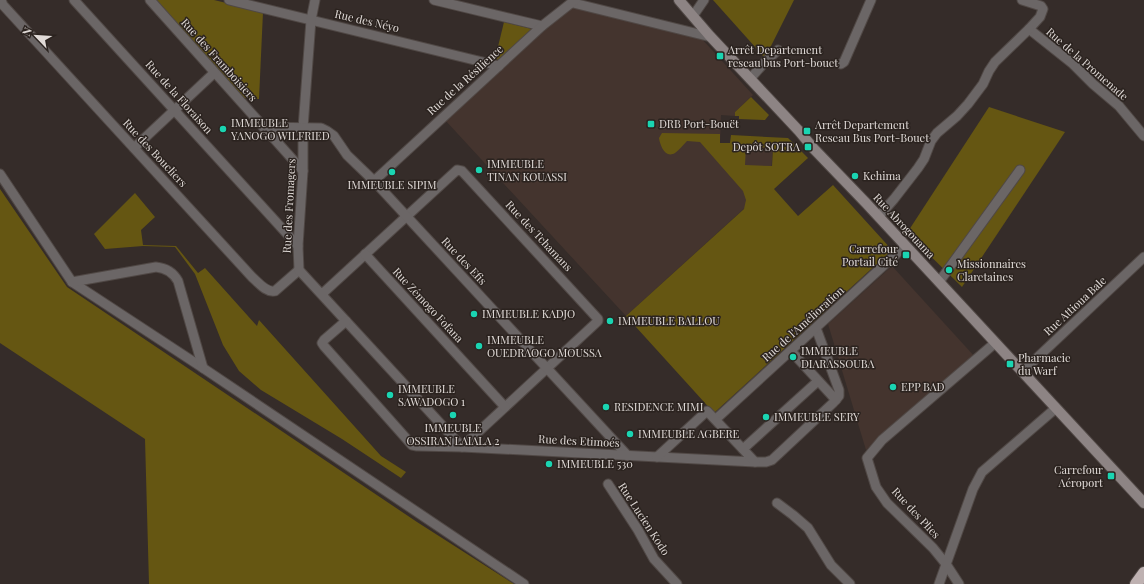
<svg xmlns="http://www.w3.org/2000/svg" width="1144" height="584" font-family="'Playfair Display',serif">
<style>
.built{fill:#44342e}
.green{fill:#655612;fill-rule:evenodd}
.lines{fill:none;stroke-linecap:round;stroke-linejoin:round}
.street-casing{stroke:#504845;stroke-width:11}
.secondary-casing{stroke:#504845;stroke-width:12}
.highway-casing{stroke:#504845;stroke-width:14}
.street{stroke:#6b6666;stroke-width:9}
.secondary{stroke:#8d8484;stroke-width:10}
.highway{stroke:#beb1b1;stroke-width:12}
.poi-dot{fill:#1ad5b2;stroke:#2b231f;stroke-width:1.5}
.labels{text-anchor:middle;stroke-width:3;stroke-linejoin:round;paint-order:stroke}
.street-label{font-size:11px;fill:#e0dad7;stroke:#2b231f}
.poi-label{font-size:11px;fill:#e0dad7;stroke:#2b231f;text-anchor:start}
</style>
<rect width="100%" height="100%" fill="#352c29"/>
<g class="built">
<path d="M 571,7 L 702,39 L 753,95 L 735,112 L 735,116 L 721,115 L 720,143 L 746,144 L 746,146 L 773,147 L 770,185 L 626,316 L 445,120 Z"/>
<path d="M 892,266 L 975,357 L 866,450 L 828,324 Z"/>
</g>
<g class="green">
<path d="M 153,0 L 214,0 L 263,12 L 259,99 L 243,98 Z"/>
<path d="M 713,0 L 794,0 L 765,58 Z"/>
<path d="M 504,22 L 532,29 L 500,60 L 495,59 Z"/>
<path d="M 751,97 L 769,115 L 765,120 L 739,119 L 739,116 L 735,116 L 735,112 Z"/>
<path d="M 989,107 L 1065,132 L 962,287 L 907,233 Z"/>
<path d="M 662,133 L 720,134 L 720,143 L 730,143 L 731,135 L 788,138 L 808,158 L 774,189 L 798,216 L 833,185 L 892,250 L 714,413 L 626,316 L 744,209 L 746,200 L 743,191 L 700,142 L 687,141 C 683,145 679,150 675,153 C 665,159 660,145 659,138 ZM 746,146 L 773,148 L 772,166 L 745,165 Z"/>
<path d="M 0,189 L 67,287 L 417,522 L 514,584 L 149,584 L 145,439 L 0,343 Z"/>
<path d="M 135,193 L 155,217 L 141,230 L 143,245 L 176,246 L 198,273 L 205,268 L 257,326 L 259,320 L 381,456 L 406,472 L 401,478 L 342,439 L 261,390 L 239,371 L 223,345 L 195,274 L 175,247 L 143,246 L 105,249 L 94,234 Z"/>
</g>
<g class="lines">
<g class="street-casing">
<g id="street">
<path d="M 1,0 L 3,5 L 252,277 C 258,282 266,293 275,291 L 299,270"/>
<path d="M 74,0 L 298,246"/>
<path d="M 150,0 L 303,171"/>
<path d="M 229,0 L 499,66"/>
<path d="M 315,0 L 311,20 L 303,128 L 303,171 L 298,246 L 299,270 L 462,447 L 598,321 L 598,319 L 462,171 L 457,170 L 322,294"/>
<path d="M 434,0 L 542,26"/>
<path d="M 1022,0 L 1041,6 L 1043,9 L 1040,17 L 1029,29 L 1073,64 L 1093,84 L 1119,106 L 1144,136"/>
<path d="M 573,3 L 711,37"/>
<path d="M 693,16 L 704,0"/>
<path d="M 841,64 L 844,62 L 871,0"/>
<path d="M 750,79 L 764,63 L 778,50"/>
<path d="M 263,127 L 321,128 L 327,131 L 334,136 L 347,155 L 374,181 L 628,456"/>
<path d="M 134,148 L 214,73"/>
<path d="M 0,174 L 72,282 L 203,368 L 524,584"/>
<path d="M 374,181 L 542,26 L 575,0"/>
<path d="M 879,216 L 894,199 L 918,168 L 924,159 L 931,141 L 937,133 L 957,116 L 968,104 L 983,84 L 989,71 L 995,62 L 1029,29"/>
<path d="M 365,254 L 505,407"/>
<path d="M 72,282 L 156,267 C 166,268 173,272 178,281 L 203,368"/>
<path d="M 939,282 L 1020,170"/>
<path d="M 346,321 L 324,340 L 322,343 L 324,346 L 412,445 L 417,446 L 462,447 L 755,462 L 766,462 L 772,460 L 833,403 L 839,396 L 839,390 L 816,328"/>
<path d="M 791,351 L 836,400"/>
<path d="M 1022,372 L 1144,257"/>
<path d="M 716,419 L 905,246"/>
<path d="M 743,449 L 818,381"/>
<path d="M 657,457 L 707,411 L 755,462"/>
<path d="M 608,484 L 638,530 L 654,559 L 677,584"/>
<path d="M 777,503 L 793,515 L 808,528 L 831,565 L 850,584"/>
<path d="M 939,584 L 973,489 L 982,472 L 1056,408"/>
<path d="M 959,584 L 946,564 L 933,548 L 887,503 L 876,487 L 867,458 L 882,440 L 995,343"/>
</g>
</g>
<g class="secondary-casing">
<path id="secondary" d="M 679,0 L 709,35 L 799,131 L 814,149 L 866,203 L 1144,503"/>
</g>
<g class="highway-casing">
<path id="highway" d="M 1136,584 L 1144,573"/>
</g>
<use href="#street" class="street"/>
<use href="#secondary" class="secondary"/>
<use href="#highway" class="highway"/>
</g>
<g class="poi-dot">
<rect x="716" y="52" width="8" height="8" rx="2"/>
<rect x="647" y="120" width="8" height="8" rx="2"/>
<circle cx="223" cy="129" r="4"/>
<rect x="803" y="127" width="8" height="8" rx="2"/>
<rect x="804" y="143" width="8" height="8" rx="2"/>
<circle cx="479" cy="170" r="4"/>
<circle cx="392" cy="172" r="4"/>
<circle cx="855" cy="176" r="4"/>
<rect x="902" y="251" width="8" height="8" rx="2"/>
<circle cx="949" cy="270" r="4"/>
<circle cx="474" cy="314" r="4"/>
<circle cx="610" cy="321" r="4"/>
<circle cx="479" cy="346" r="4"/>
<circle cx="793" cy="357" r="4"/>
<rect x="1006" y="360" width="8" height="8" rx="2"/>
<circle cx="893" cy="387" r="4"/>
<circle cx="390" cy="395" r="4"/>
<circle cx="606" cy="407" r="4"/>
<circle cx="453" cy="415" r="4"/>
<circle cx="766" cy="417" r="4"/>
<circle cx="630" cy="434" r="4"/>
<circle cx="549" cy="464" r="4"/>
<rect x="1107" y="472" width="8" height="8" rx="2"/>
</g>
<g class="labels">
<g class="street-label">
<text transform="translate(367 21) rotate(13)" y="4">Rue des Néyo</text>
<text transform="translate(219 60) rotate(48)" y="4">Rue des Framboisiers</text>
<text transform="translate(1087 64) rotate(41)" y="4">Rue de la Promenade</text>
<text transform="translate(465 80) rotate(-42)" y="4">Rue de la Résilience</text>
<text transform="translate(179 97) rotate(48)" y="4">Rue de la Floraison</text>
<text transform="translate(155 153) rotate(47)" y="4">Rue des Boucliers</text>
<text transform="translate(289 206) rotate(-87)" y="4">Rue des Fromagers</text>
<text transform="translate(904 226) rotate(47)" y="4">Rue Abrogouama</text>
<text transform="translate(539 236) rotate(47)" y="4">Rue des Tchamans</text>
<text transform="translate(464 261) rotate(47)" y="4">Rue des Efis</text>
<text transform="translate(428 305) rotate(47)" y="4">Rue Zémogo Fofana</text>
<text transform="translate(1075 306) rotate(-43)" y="4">Rue Attioua Bale</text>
<text transform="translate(803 324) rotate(-42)" y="4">Rue de l'Amélioration</text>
<text transform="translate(579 441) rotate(3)" y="4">Rue des Etimoés</text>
<text transform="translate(916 513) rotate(47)" y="4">Rue des Plies</text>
<text transform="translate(644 519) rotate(57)" y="4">Rue Lucien Kodo</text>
</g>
<g class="poi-label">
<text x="728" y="54">Arrêt Departement<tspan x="728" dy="13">reseau bus Port-bouet</tspan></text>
<text x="231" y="127">IMMEUBLE<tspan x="231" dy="13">YANOGO WILFRIED</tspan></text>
<text x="659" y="128">DRB Port-Bouët</text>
<text x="815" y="129">Arrêt Departement<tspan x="815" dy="13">Reseau Bus Port-Bouet</tspan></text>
<text x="800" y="151" text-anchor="end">Depôt SOTRA</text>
<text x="487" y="168">IMMEUBLE<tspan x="487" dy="13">TINAN KOUASSI</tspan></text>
<text x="863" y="180">Kehima</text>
<text x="392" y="189" text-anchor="middle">IMMEUBLE SIPIM</text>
<text x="898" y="253" text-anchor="end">Carrefour<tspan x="898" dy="13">Portail Cité</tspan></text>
<text x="957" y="268">Missionnaires<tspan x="957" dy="13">Claretaines</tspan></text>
<text x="482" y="318">IMMEUBLE KADJO</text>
<text x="618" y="325">IMMEUBLE BALLOU</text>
<text x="487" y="344">IMMEUBLE<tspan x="487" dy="13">OUEDRAOGO MOUSSA</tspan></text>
<text x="801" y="355">IMMEUBLE<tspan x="801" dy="13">DIARASSOUBA</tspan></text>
<text x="1018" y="362">Pharmacie<tspan x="1018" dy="13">du Warf</tspan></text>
<text x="901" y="391">EPP BAD</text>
<text x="398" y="393">IMMEUBLE<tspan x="398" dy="13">SAWADOGO 1</tspan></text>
<text x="614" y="411">RESIDENCE MIMI</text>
<text x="774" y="421">IMMEUBLE SERY</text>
<text x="453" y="432" text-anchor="middle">IMMEUBLE<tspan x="453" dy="13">OSSIRAN LAIALA 2</tspan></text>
<text x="638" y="438">IMMEUBLE AGBERE</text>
<text x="557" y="468">IMMEUBLE 530</text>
<text x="1103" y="474" text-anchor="end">Carrefour<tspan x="1103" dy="13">Aéroport</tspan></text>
</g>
</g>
<g transform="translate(36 36) rotate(295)" stroke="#2b231f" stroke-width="3" paint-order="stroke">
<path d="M0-3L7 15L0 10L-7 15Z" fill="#e0dad7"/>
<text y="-6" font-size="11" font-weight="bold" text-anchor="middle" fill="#e0dad7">N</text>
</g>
</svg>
